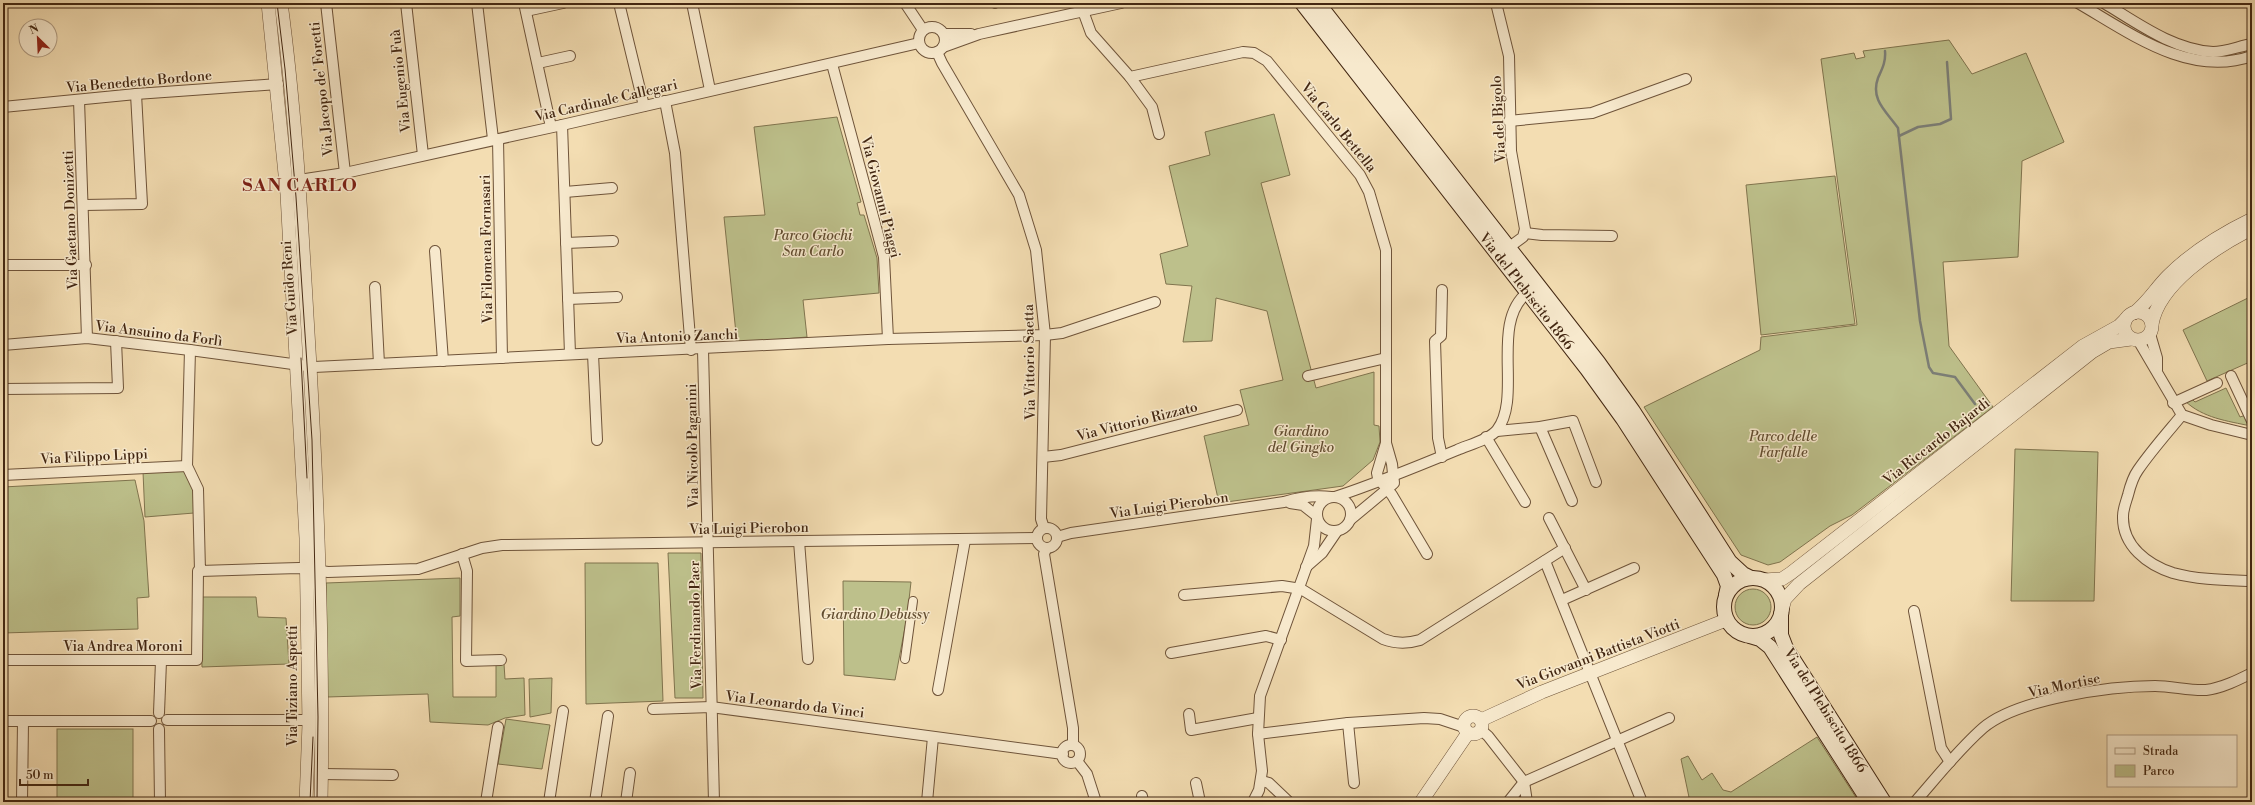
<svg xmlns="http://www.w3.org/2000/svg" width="2255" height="805" font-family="'Libre Bodoni',serif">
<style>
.green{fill:#bdc08b;stroke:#80744e}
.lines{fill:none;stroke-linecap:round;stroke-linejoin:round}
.stream{stroke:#7c7e76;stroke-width:2.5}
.pedestrian-casing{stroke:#6f543a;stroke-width:10}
.minor-casing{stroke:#6f543a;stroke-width:12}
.tertiary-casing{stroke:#6f543a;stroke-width:14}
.secondary-casing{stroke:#432712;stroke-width:16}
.pedestrian{stroke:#f7e9cd;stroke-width:8}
.minor{stroke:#f7e9cd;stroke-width:10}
.tertiary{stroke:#f7e9cd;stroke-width:13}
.secondary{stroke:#f7e9cd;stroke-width:14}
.tram{stroke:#432712;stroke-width:1}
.labels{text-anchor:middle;stroke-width:3;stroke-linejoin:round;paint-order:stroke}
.street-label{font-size:14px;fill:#432712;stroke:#f7e9cd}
.park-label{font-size:14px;font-style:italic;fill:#624d30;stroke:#f7e9cd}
.district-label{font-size:18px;font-weight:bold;letter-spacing:1px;fill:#7a1f14;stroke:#f7e9cd}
</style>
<rect width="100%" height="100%" fill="#f3ddb2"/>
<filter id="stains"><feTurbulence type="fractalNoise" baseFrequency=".005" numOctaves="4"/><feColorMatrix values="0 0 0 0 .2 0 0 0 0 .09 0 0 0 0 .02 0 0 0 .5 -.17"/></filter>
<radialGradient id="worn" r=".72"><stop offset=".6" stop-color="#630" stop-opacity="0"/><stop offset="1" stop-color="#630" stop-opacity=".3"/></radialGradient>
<g class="green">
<path d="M 1949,40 L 1972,74 L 2026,53 L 2064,142 L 2022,161 L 2018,257 L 1943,262 L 1949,346 L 1993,407 L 1852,515 L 1830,526 L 1780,562 L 1768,565 L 1741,555 L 1644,407 L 1760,350 L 1761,337 L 1857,325 L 1821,59 L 1854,53 L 1856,59 L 1865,57 L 1863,51 Z"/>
<path d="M 1274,114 L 1290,175 L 1261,183 L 1316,388 L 1374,372 L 1374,425 L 1379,426 L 1380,442 L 1373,460 L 1343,486 L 1219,503 L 1204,436 L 1249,425 L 1240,390 L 1283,380 L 1267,311 L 1216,298 L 1212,341 L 1183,342 L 1192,286 L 1166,284 L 1160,254 L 1188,246 L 1169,166 L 1210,155 L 1205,132 Z"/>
<path d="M 837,117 L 861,202 L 857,203 L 860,215 L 864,215 L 877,258 L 879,293 L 803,300 L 807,337 L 737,343 L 724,217 L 765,215 L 754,127 Z"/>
<path d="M 1835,176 L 1855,324 L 1761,335 L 1746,185 Z"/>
<path d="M 2252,296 L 2252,361 L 2207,381 L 2183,330 Z"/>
<path d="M 2226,388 L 2240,417 L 2246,415 L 2251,426 C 2227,421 2203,418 2185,401 L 2191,398 L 2195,402 Z"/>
<path d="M 2015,449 L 2098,452 L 2094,601 L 2011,601 Z"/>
<path d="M 185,470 L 194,488 L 194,513 L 145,517 L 143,472 Z"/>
<path d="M 135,480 L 144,521 L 149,597 L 137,598 L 138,629 L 3,633 L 3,487 Z"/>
<path d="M 668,553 L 701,553 L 703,698 L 675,698 Z"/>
<path d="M 585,563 L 658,563 L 663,701 L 586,704 Z"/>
<path d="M 460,578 L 460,616 L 452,617 L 453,697 L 496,697 L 496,664 L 504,664 L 505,679 L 524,678 L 525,715 L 505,718 L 488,725 L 430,722 L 428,694 L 327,697 L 326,583 Z"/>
<path d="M 843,581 L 911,582 L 907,617 L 895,680 L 844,675 Z"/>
<circle cx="1753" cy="607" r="18"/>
<path d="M 200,597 L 256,597 L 258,617 L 286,618 L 289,664 L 202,667 Z"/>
<path d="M 552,678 L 551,713 L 530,717 L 529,679 Z"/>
<path d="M 506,719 L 550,725 L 542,769 L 498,764 Z"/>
<rect x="57" y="729" width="76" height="73"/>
<path d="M 1817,737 L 1859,802 L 1690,802 L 1681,759 L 1688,756 L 1702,780 L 1712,773 L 1723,790 L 1731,792 Z"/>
</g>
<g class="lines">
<g class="stream">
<path d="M 1885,51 C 1886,62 1882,69 1878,78 C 1870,100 1887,112 1898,128 L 1920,321 L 1929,367 L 1933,373 L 1955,377 L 1975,404"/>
<path d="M 1899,136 L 1918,127 L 1940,124 L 1951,119 L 1947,62"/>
</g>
<g class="pedestrian-casing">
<g id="pedestrian">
<path d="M 994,3 L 995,4"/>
<path d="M 905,659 L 913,601"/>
</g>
</g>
<g class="minor-casing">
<g id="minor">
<path d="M 326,3 L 345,173"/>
<path d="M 406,3 L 423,155"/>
<path d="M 477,3 L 493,139"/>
<path d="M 524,3 L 551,127"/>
<path d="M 619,3 L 644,106"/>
<path d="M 692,3 L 710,90"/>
<path d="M 905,3 L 923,30"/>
<path d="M 1496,3 L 1509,56 L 1511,151 L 1525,229 L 1523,237 L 1508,248"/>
<path d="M 2078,3 C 2130,33 2189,78 2252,56"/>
<path d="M 2104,3 C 2136,22 2173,50 2213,52 C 2225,52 2240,46 2252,44"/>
<path d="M 526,11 L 563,3"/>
<path d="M 1083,11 L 1091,33 L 1130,77 L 1243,52 L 1254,53 L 1267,61 L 1360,175 L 1369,192 L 1386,250 L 1386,443 L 1377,473 L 1378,478 L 1392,495 L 1427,554"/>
<circle cx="932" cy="40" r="13"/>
<path d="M 944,34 L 971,34"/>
<path d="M 943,47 L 979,34 L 1121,3"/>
<path d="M 937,52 L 942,63 L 1019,195 L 1036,250 L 1045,335 L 1041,519 L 1044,528"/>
<path d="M 538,63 L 570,56"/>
<path d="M 832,64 L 884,257 L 888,339"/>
<path d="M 1130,77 L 1152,107 L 1159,134"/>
<path d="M 79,100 L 87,338"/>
<path d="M 665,101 L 675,153 L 691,350"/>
<path d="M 3,107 L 136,94 L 278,84"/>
<path d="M 1509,121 L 1592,113 L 1686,79"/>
<path d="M 562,125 L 570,354"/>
<path d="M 498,139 L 502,358"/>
<path d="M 299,180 L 345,173 L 562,125 L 919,43"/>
<path d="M 565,192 L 612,188"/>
<path d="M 84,205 L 142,204 L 136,94"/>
<path d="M 1525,233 L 1542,235 L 1612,236"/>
<path d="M 566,243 L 613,241"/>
<path d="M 435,251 L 443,361"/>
<path d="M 3,265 L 86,265"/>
<path d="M 375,287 L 379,364"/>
<path d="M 568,299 L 617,297"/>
<path d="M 2150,334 L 2157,358 L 2157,370"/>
<path d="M 2138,340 L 2182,415 L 2211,425 L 2252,435"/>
<path d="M 3,345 L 87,338 L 190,350 L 314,367 L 888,339 L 1045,335 L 1062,333 L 1155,302"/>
<path d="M 190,350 L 187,466 L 198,489 L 200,571 L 299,568 L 328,572 L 418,569 L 482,548 L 502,545 L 1036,538"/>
<path d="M 703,350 L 714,802"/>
<path d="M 593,354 L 597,440"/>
<path d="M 1308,376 L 1386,358"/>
<path d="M 2231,376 L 2252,421"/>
<path d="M 3,389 L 118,388 L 116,341"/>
<path d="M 2173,403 L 2217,383"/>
<path d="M 2182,415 C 2167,433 2151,451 2138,470 C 2133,477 2130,487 2128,495 C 2126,502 2123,509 2123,516 C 2122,546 2148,565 2173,573 C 2199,580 2226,580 2252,581"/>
<path d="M 1540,427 L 1572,501"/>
<path d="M 1497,431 L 1540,427 L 1573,421 L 1596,482"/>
<path d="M 1486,437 L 1525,502"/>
<path d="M 1386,443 L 1392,464 L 1394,483"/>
<path d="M 1043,457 L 1061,455 L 1237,410"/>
<path d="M 1442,457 L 1438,438 L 1435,341 L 1441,336 L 1442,290"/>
<path d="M 3,475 L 187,466"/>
<circle cx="1334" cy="514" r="17"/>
<path d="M 1335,497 C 1377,483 1416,467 1457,450 C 1468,445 1489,440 1497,430 C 1523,397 1489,322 1528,292"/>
<path d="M 1290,503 L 1303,505 L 1317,516"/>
<path d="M 1549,518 L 1586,590"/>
<path d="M 1350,520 L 1392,485"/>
<circle cx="1047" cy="538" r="10"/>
<path d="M 1057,537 L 1071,533 L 1284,502 C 1300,497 1315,495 1331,497"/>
<path d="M 799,541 L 808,659"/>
<path d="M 1046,549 L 1044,554 L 1073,728 L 1073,745"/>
<path d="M 462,554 L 467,571 L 466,661 L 501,660"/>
<path d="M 1545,561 L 1642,802"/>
<path d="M 1306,567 L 1322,553 L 1337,531"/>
<path d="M 1184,595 L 1282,586 L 1301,589 L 1383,639 C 1396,644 1407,644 1420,640 L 1565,548"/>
<path d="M 1562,600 L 1634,568"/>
<path d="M 1914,611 L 1941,748 L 1950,762"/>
<path d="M 1171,653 L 1266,636 L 1281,640"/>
<path d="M 3,660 L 197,660 L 198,571"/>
<path d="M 938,690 L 965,540"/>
<path d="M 653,709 L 711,707 L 1063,754"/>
<path d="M 159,713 L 161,661"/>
<path d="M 1189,714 L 1191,730 L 1258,718"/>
<path d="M 167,720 L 309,720"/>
<path d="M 3,721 L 151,721"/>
<path d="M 1348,723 L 1354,783"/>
<path d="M 159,729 L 160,802"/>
<path d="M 1481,730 L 1488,736 L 1524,782 L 1527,802"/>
<path d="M 1258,734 L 1348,723 L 1424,718 L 1440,719 L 1464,727"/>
<circle cx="1071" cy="754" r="9"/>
<path d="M 1077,761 L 1087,774 L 1096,802"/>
<path d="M 322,774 L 393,775"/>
<path d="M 1262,781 L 1269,783 L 1289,802"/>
<path d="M 1196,783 L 1200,802"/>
<path d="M 1142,796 L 1143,802"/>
<path d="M 22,802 L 23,721"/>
<path d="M 486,802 L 498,727"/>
<path d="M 549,802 L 563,711"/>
<path d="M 595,802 L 608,716"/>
<path d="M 626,802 L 630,773"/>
<path d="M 927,802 L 933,737"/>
<path d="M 1253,802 L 1259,790 L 1262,771 L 1258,734 L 1260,696 L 1314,546 L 1317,519"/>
<path d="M 1508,802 L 1524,782 L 1669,718"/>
<path d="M 1915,802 C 1937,777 1958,750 1983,728 C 2017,699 2110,686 2155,686 C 2172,686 2190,691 2206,690 C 2222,688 2238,680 2252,673"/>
</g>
</g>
<g class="tertiary-casing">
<g id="tertiary">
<path d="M 268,3 L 287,194 L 306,538 L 309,724 L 306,802"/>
<path d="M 281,3 C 295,107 301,211 307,316 C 317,478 324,640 321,802"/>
<circle cx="2138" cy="326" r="14"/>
<path d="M 2134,313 C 2148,302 2156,288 2168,276 C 2192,252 2221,234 2252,219"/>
<path d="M 2152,324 C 2159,284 2213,249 2247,231"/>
<path d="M 1764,580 L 1782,579 L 1791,573 L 2083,346 L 2119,326 L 2125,320"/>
<path d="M 1782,610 L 1785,599 L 1799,584 L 2092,352 L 2109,342 L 2131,339"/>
<circle cx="1473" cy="725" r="9"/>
<path d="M 1481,720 L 1542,692 L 1726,620"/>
<path d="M 1421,802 L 1468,733"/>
</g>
</g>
<g class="secondary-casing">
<g id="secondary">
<path d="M 1302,3 L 1587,369 L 1623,419 L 1724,575 L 1728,586 L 1726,595"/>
<path d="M 1318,3 L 1598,362 L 1633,411 L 1730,562 L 1743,574 L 1751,578"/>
<circle cx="1753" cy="607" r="29"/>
<path d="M 1781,614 L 1781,635 L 1786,648 L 1884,802"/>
<path d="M 1750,636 L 1760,639 L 1770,647 L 1869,802"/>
</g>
</g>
<use href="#pedestrian" class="pedestrian"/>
<use href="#minor" class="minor"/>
<use href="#tertiary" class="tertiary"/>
<use href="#secondary" class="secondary"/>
<g class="tram">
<path d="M 277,3 L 285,69 L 296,197 L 312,440 L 318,717 L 317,802"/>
<path d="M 301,358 L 307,478"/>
<path d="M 310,802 L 313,737"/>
</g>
</g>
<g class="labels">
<g class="street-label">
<text transform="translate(139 81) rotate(-5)" y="5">Via Benedetto Bordone</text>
<text transform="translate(400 81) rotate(-96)" y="5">Via Eugenio Fuà</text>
<text transform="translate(321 89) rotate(-96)" y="5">Via Jacopo de' Foretti</text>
<text transform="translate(606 100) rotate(-13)" y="5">Via Cardinale Callegari</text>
<text transform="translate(1498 119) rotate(-93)" y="5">Via del Bigolo</text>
<text transform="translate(1339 127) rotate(51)" y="5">Via Carlo Bettella</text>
<text transform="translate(881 197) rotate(76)" y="5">Via Giovanni Piaggi</text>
<text transform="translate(70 220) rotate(-92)" y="5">Via Gaetano Donizetti</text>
<text transform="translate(486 249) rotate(-91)" y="5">Via Filomena Fornasari</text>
<text transform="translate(289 288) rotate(-94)" y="5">Via Guido Reni</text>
<text transform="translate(1527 291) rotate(52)" y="5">Via del Plebiscito 1866</text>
<text transform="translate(159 333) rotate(7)" y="5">Via Ansuino da Forlì</text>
<text transform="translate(677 336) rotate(-2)" y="5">Via Antonio Zanchi</text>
<text transform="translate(1029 362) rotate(-91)" y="5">Via Vittorio Saetta</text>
<text transform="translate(1137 421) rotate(-14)" y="5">Via Vittorio Rizzato</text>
<text transform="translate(1936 441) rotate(-38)" y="5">Via Riccardo Bajardi</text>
<text transform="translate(692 446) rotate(-91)" y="5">Via Nicolò Paganini</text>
<text transform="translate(94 456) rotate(-3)" y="5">Via Filippo Lippi</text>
<text transform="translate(1169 505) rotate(-8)" y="5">Via Luigi Pierobon</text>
<text transform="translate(749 528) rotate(-1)" y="5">Via Luigi Pierobon</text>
<text transform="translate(695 625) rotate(-91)" y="5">Via Ferdinando Paer</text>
<text x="123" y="651">Via Andrea Moroni</text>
<text transform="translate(1598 654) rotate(-21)" y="5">Via Giovanni Battista Viotti</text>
<text transform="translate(2064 685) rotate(-12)" y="5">Via Mortise</text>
<text transform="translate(292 686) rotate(-90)" y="5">Via Tiziano Aspetti</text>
<text transform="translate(795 704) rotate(7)" y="5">Via Leonardo da Vinci</text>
<text transform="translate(1826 710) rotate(58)" y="5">Via del Plebiscito 1866</text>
</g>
<g class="park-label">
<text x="813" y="240">Parco Giochi<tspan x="813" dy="16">San Carlo</tspan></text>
<text x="1301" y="436">Giardino<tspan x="1301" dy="16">del Gingko</tspan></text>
<text x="1783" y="441">Parco delle<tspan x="1783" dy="16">Farfalle</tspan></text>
<text x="875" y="619">Giardino Debussy</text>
</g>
<g class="district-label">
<text x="300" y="191">SAN CARLO</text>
</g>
</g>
<rect width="2255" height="805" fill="none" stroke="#f3ddb2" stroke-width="16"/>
<rect x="4" y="4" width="2247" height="797" fill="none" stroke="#432712" stroke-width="2"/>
<rect x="8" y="8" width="2239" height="789" fill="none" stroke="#432712"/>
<rect x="2107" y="735" width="130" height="52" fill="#f7e9cd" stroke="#af9b82"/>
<rect x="2115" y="748" width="20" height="6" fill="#f7e9cd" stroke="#af9b82"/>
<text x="2143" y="755" font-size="12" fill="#432712">Strada</text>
<rect x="2115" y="765" width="20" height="12" fill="#bdc08b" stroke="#af9b82"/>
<text x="2143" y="775" font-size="12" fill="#432712">Parco</text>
<g transform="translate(38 38) rotate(336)"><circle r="19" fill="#f7e9cd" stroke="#af9b82"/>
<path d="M0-3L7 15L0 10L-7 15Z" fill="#8f2418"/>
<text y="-6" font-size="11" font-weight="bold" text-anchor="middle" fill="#432712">N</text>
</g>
<path d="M20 779v6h68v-6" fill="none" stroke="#432712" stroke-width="2"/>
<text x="26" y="779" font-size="12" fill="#432712" stroke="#f7e9cd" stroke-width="3" paint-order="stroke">50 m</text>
<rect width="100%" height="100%" filter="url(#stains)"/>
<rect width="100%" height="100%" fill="url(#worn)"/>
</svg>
